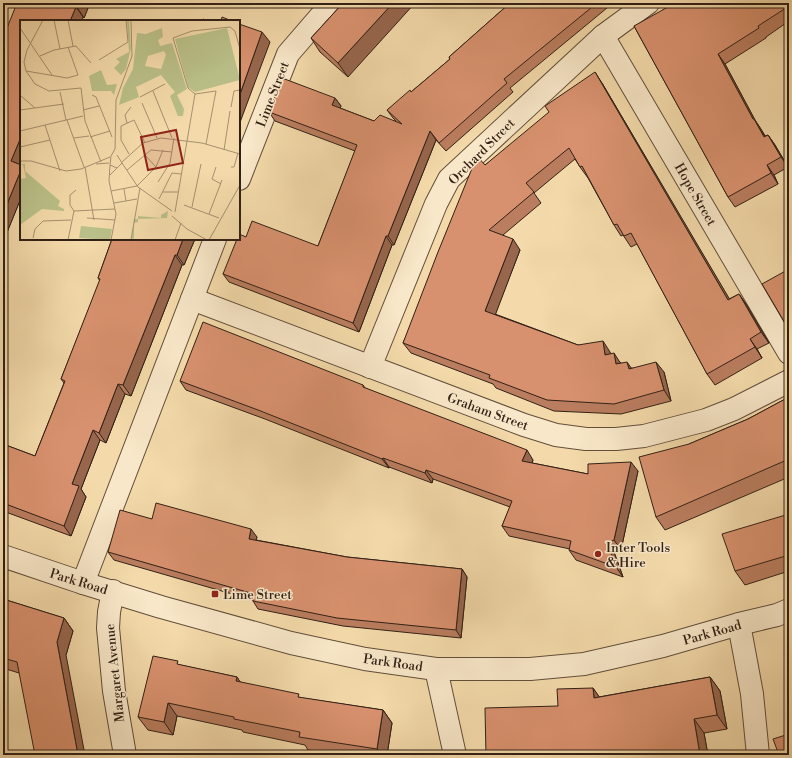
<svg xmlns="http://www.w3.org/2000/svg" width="792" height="758" font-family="'Libre Bodoni',serif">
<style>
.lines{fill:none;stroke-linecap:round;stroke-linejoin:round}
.minor-casing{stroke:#624e3b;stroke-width:24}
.minor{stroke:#f8e7c8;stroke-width:22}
.wall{fill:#ba7d5f;stroke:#312016}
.shaded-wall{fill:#97664d;stroke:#312016}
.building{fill:#d8916e;stroke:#312016}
.poi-dot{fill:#8f2418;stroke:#f8e7c8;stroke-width:1.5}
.labels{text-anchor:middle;stroke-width:3;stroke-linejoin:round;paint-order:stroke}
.street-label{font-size:13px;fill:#312016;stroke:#f8e7c8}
.poi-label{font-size:13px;fill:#312016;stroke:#f8e7c8;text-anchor:start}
.inset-road{fill:none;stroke:#a6906f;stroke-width:1}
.view{fill:#8f2418;fill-opacity:0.15;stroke:#8f2418;stroke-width:2}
.inset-edge{fill:none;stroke:#312016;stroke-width:2}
</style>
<rect width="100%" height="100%" fill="#f4daaa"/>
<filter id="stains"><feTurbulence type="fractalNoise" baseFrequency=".005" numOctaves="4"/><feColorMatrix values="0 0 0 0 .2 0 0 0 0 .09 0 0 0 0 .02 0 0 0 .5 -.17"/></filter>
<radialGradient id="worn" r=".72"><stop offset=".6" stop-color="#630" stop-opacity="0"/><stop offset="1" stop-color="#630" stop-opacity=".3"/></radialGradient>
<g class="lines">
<g class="minor-casing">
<g id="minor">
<path d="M 603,36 L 789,353"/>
<path d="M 239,179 L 288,54 L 332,3"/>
<path d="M 192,299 L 524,425 L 556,435 L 586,439 L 616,439 L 644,436 L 706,420 L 734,409 L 789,381"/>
<path d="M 370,367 L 436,204 L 449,179 L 603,36 L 648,3"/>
<path d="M 3,556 L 83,583 L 161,607 L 291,643 L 365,659 L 436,669 L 530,669 L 584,664 L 663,646 L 739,624 L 777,615 L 789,610"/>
<path d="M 83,583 L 215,239"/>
<path d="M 113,591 L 109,612 L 108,628 L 114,691 L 125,755"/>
<path d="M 739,624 L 752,694 L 758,755"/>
<path d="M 436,669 L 455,755"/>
</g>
</g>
<use href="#minor" class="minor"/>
</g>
<g class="wall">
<path d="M 90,3 L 84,18 L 83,17 L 21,21 L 21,198 L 3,242 L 13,16 Z"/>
<path d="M 343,3 L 348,77 L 320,52 L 311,38 Z"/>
<path d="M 510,3 L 613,3 L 510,88 L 513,92 L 446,151 L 436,140 L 394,245 L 392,245 L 359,332 L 229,282 L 223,274 L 246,237 L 318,246 L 355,151 L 275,121 L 269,112 L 335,98 L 341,106 L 340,108 L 374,121 L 396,121 L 393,118 L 387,110 L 411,92 L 450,59 L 449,57 Z"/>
<path d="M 789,3 L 789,21 L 766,37 L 766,38 L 725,64 L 755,120 L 765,136 L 768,135 L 775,145 L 788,167 L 774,175 L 778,184 L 735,207 L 728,197 L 634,26 Z"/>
<path d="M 602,83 L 729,299 L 739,294 L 746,304 L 769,343 L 757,349 L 762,358 L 715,385 L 707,374 L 637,244 L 631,247 L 623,235 L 621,236 L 614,225 L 588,178 L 580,167 L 575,159 L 534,193 L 541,203 L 503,235 L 520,250 L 495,314 L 578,345 L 610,352 L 610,354 L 621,363 L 631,368 L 664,372 L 671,401 L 621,414 L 554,411 L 496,388 L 493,384 L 411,353 L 403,343 L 485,165 Z"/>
<path d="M 112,239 L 195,239 L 184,265 L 182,265 L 131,396 L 125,394 L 106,443 L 100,440 L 81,489 L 86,497 L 71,536 L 3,511 L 3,444 L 35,456 L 64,383 L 61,379 L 100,281 L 98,278 Z"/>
<path d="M 789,269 L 789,329 L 785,323 Z"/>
<path d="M 180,381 L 363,385 L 365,388 L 533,460 L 532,463 L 588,474 L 638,471 L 621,550 L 614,552 L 623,577 L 576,560 L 569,550 L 570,549 L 509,536 L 502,526 L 510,507 L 433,479 L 432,483 L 389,467 L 389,468 L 265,419 L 186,390 Z"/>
<path d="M 789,397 L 789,477 L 665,530 L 656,517 L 689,444 L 748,419 Z"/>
<path d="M 789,514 L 789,571 L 745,585 L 735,571 Z"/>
<path d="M 152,519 L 257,537 L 256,540 L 347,557 L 462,569 L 467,577 L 461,638 L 343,626 L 258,609 L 253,601 L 253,600 L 114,560 L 108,552 Z"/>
<path d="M 3,599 L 64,618 L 73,631 L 66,655 L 19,673 L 3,668 Z"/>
<path d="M 180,665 L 237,677 L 240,682 L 302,698 L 383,710 L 392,723 L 387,755 L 342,755 L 308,750 L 305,745 L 243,732 L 242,730 L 177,716 L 173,735 L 148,730 L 138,717 Z"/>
<path d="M 710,677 L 720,691 L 727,729 L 704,733 L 708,755 L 486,755 L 558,706 L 593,688 L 599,697 Z"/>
</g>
<g class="shaded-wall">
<path d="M 79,3 L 90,3 L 84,18 L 77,7 Z"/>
<path d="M 393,3 L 415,3 L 348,77 L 338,63 Z"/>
<path d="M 76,7 L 83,17 L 82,21 L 70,21 Z"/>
<path d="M 262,32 L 270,42 L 239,125 L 239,97 Z"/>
<path d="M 718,54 L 725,64 L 755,120 L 761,129 L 772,147 L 753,119 Z"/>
<path d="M 595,72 L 602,83 L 736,310 L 728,300 Z"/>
<path d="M 335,98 L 341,106 L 338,114 L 332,105 Z"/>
<path d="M 430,131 L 436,140 L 394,245 L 388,236 Z"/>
<path d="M 768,135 L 775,145 L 788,167 L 781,157 Z"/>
<path d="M 21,137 L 21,165 L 11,161 Z"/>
<path d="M 767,165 L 774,175 L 778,184 L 771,173 Z"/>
<path d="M 21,170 L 21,198 L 3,242 L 3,214 Z"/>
<path d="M 386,236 L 392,245 L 359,332 L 353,323 Z"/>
<path d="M 183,239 L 195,239 L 184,265 L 177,255 Z"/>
<path d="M 513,239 L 520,250 L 493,321 L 485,311 Z"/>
<path d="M 175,255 L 182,265 L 131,396 L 123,385 Z"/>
<path d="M 739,294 L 746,304 L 769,343 L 761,332 Z"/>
<path d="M 750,339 L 757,349 L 762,358 L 755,347 Z"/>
<path d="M 603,341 L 610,352 L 612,365 L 605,355 Z"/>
<path d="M 614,353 L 621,364 L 616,364 Z"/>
<path d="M 627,362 L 634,372 L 629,369 Z"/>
<path d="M 656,362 L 664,372 L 671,401 L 664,390 Z"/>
<path d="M 118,384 L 125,394 L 106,443 L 99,433 Z"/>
<path d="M 93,430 L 100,440 L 81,489 L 86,497 L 71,536 L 64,526 L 72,484 Z"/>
<path d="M 527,450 L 533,460 L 529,470 L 522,461 Z"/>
<path d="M 383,458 L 389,467 L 389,468 L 382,459 Z"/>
<path d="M 631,462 L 638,471 L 621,550 L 614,540 Z"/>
<path d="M 426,470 L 433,479 L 432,483 L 425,473 Z"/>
<path d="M 251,529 L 257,537 L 254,547 L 249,539 Z"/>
<path d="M 607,543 L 614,552 L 623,577 L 616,567 Z"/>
<path d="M 462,569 L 467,577 L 461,638 L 456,630 Z"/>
<path d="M 64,618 L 73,631 L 66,655 L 85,755 L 78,755 L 57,642 Z"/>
<path d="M 237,677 L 246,691 L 236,681 Z"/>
<path d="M 710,677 L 720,691 L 727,729 L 717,715 Z"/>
<path d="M 593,688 L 603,702 L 594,698 Z"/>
<path d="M 168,703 L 177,716 L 173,735 L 164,722 Z"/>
<path d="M 383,710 L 392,723 L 387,755 L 382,755 L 377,749 Z"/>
<path d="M 694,719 L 704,733 L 708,755 L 700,755 Z"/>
</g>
<g class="building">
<path d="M 17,3 L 79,3 L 77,7 L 76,7 L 70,21 L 21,21 L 21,137 L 11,161 L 21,165 L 21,170 L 3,214 L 3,38 Z"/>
<path d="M 343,3 L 393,3 L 338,63 L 311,38 Z"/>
<path d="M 510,3 L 597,3 L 504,79 L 507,83 L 439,143 L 430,131 L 388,236 L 386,236 L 353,323 L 223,274 L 237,239 L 239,239 L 239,234 L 246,237 L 252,221 L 318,246 L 357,145 L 269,112 L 282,78 L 335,98 L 332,105 L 374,121 L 380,115 L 402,124 L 387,110 L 410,90 L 411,92 L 450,59 L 449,57 Z"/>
<path d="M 675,3 L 789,3 L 789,6 L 758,26 L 759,28 L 718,54 L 753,119 L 754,119 L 764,137 L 768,135 L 781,157 L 767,165 L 771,173 L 728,197 L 634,26 Z"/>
<path d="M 222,17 L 232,21 L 221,21 Z"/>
<path d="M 203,19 L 208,21 L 202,21 Z"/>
<path d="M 239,24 L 262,32 L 239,97 Z"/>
<path d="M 595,72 L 728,300 L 739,294 L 761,332 L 750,339 L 755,347 L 707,374 L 631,233 L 624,236 L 617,224 L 614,225 L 582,166 L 580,167 L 569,148 L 526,183 L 534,192 L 489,230 L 513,239 L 485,311 L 578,345 L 603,341 L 605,355 L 614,353 L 616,364 L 627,362 L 629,369 L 656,362 L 664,390 L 614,404 L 547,400 L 489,378 L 490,375 L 403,343 L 438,252 L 477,156 L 485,165 L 549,112 L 545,106 Z"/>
<path d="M 112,239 L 183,239 L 177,255 L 175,255 L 123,385 L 118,384 L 99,433 L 93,430 L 72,484 L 79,486 L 64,526 L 3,503 L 3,444 L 35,456 L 65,381 L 61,379 L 100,279 L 98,278 Z"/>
<path d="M 789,269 L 789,321 L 785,323 L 762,284 Z"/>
<path d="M 203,322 L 363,385 L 363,387 L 527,450 L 522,461 L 588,474 L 588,464 L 631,462 L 614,540 L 607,543 L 616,567 L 569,550 L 571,541 L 502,526 L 512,501 L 426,470 L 425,473 L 383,458 L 382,459 L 258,410 L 180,381 Z"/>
<path d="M 789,397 L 789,459 L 656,517 L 639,457 L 689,444 L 748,419 Z"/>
<path d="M 156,503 L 251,529 L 249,539 L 347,557 L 462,569 L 456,630 L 337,618 L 253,601 L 254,594 L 108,552 L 120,510 L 152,519 Z"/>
<path d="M 789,514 L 789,555 L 735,571 L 722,534 Z"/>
<path d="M 3,599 L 64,618 L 57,642 L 78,755 L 35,755 L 17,662 L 3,658 Z"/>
<path d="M 153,656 L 178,661 L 177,664 L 237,677 L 236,681 L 299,694 L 298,697 L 383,710 L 377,749 L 299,737 L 300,732 L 234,719 L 234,717 L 168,703 L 164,722 L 138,717 Z"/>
<path d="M 710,677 L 717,715 L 694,719 L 700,755 L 486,755 L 485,708 L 558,706 L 557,689 L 593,688 L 594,698 Z"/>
<path d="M 789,734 L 789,755 L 779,755 L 773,739 Z"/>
</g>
<g class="poi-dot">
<circle cx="598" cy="554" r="4"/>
<rect x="211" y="590" width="8" height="8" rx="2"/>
</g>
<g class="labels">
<g class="street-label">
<text transform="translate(272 94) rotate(-69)" y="5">Lime Street</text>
<text transform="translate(481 151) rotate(-45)" y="5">Orchard Street</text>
<text transform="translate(696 194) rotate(60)" y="5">Hope Street</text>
<text transform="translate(488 411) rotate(20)" y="5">Graham Street</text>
<text transform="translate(79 581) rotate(17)" y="5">Park Road</text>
<text transform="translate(712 632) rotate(-16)" y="5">Park Road</text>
<text transform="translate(393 662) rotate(8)" y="5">Park Road</text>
<text transform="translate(114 673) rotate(-96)" y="5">Margaret Avenue</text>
</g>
<g class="poi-label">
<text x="606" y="552">Inter Tools<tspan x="606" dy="15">&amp; Hire</tspan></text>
<text x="223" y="599">Lime Street</text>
</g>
</g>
<g transform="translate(20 20)">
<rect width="220" height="220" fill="#f4daaa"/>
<path d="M 107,0 L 109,0 L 111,28 L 106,49 L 101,55 L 94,48 L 100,42 L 96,39 L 109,32 ZM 142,8 L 143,17 L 138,20 L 140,26 L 152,23 L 167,69 L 157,75 L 164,89 L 163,96 L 158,96 L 150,76 L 155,72 L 141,55 L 116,67 L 119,77 L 99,85 L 103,68 L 113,49 L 117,13 L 126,14 ZM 144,31 L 146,35 L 141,49 L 125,46 L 128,36 ZM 207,8 L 220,60 L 175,72 L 168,67 L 155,19 ZM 81,50 L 87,65 L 97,64 L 94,75 L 91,71 L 72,71 L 69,56 ZM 0,144 L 5,144 L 5,151 L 40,181 L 38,186 L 44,189 L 44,191 L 22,189 L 0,205 L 0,159 L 6,158 L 3,145 ZM 148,191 L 147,198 L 118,199 L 118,202 L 114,203 L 114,219 L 112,218 L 114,199 L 118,199 L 118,196 L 141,198 L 141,195 ZM 61,206 L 92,209 L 90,220 L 59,218 Z" fill="#bac089" fill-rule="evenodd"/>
<path class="inset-road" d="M 23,0 L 7,30 L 4,42 L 6,51 L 15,64 L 29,71 L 61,68 L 65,101 L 81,142M 34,0 L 40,29M 48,0 L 53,26M 0,8 L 32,55M 20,36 L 34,30 L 56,26 L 71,43M 79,40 L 108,22 L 106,0M 6,51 L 47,58 L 58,55 L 48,27M 133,71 L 152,118M 40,72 L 46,100M 0,74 L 0,89M 72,75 L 76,77 L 92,117M 1,76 L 15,88M 120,77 L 145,64M 122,83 L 137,118M 211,87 L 214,71 L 220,70M 0,90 L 44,84M 63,90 L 79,86M 47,100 L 64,147M 107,103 L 105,95 L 111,87M 25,105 L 40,151M 0,111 L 63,96M 70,117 L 90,111M 54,118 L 69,116M 186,124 L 196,71 L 175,74 L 168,68 L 153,18 L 172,11 L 210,7 L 215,11 L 220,29M 0,127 L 30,120M 204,130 L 210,91M 109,134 L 101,120 L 101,106 L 114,100 L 125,123M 124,134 L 136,147M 91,136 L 95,129 L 96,80 L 112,36 L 111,0M 91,136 L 90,145 L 97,148M 0,141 L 11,141 L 46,151 L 61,149 L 90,137M 102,142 L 123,123 L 141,118 L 182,123 L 220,134M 102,143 L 118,167 L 152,191M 76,144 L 89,143M 90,145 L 89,161 L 96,194 L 91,220M 65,147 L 74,200M 196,147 L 192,159 L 201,164M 211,147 L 214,147 L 218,133M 107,150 L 131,130 L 152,132M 90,155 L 102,143 L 97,135M 138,162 L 150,143 L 154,118M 104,169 L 106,181M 91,171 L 117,166 L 136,147 L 143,130M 143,172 L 158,172M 139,179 L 152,153 L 161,154M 94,183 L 117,179M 164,185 L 199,198M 172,187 L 181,144M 54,191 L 50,185 L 50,175 L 56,170M 155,192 L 175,74M 189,194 L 202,160M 152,196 L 167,209 L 187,220M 67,198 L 95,200M 13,218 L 15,209 L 23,201 L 51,200M 48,220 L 54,191 L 95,189M 111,220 L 120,168M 155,220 L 161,203M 189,220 L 220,165"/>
<path class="view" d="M 156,110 L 163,143 L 128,150 L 121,117 Z"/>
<rect width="220" height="220" class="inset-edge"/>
</g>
<rect width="792" height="758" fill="none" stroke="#f4daaa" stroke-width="16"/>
<rect x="4" y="4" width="784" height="750" fill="none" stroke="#312016" stroke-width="2"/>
<rect x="8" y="8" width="776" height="742" fill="none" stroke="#312016"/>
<rect width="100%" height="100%" filter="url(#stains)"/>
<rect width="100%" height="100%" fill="url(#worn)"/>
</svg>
